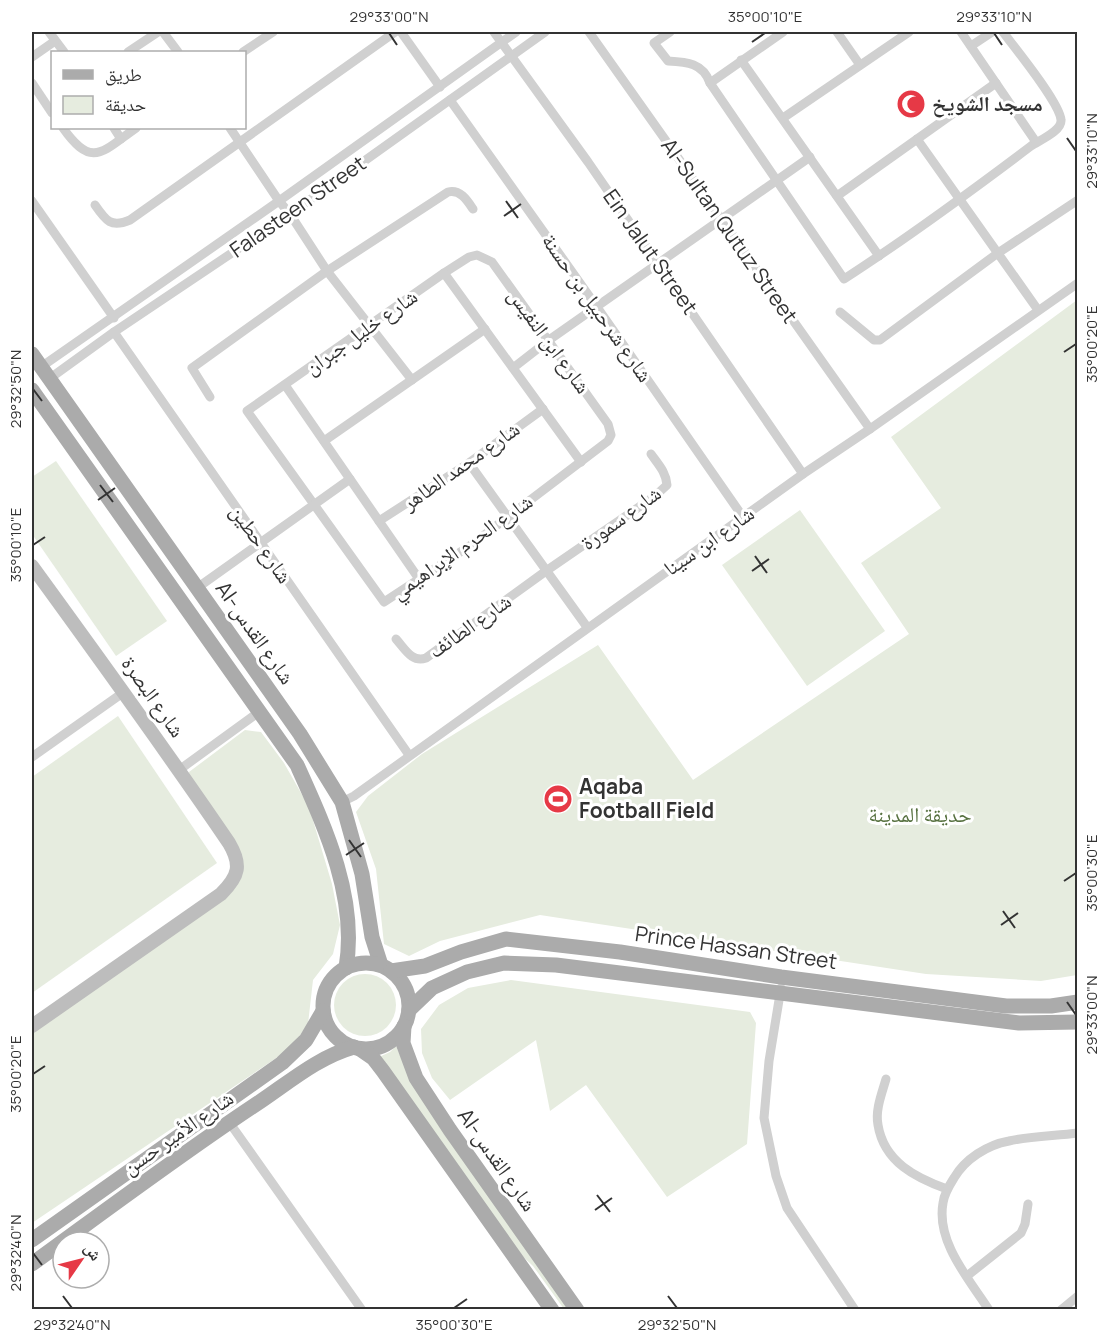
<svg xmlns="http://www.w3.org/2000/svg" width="1109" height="1341" font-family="Manrope,'Noto Naskh Arabic',sans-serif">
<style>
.green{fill:#e6ecdf}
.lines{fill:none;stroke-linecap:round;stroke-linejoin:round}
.street{stroke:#d0d0d0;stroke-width:9}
.secondary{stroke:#bdbdbd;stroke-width:14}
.primary{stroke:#ababab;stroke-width:15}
.ticks{fill:none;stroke:#333;stroke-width:2}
.labels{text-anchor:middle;stroke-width:6;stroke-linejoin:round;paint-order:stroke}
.poi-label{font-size:21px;font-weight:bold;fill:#333;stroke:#fff;text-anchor:start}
.street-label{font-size:21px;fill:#333;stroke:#fff}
.park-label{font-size:21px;fill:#56703f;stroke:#fff}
.neatline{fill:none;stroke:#333;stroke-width:2}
.ticks-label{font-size:15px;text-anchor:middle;fill:#333}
</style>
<rect width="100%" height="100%" fill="#fff"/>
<g class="green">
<path d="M 1077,300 L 1077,975 L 1041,981 L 926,974 L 540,915 L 440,941 L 409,956 L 384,944 L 376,869 L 356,812 L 368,796 L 422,754 L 598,645 L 693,780 L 909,634 L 861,563 L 941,508 L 891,437 Z"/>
<path d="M 56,461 L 167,621 L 116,656 L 32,534 L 32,477 Z"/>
<path d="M 800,510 L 885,631 L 807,686 L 722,565 Z"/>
<path d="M 118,716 L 217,863 L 32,993 L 32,777 Z"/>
<path d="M 245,730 L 261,732 L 284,763 L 309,807 L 332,884 L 340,925 L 333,954 L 313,980 L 308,1024 L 291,1048 L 32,1223 L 32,1030 L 235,884 L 240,855 L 190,782 L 189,772 Z"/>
<circle cx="365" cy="1005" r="31"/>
<path d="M 511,980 L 750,1012 L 756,1023 L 747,1144 L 667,1197 L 586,1085 L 550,1111 L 536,1040 L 450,1100 L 432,1078 L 422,1053 L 421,1029 L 439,1005 L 468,988 Z"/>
<path d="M 396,1046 L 413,1085 L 568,1309 L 564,1309 L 533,1266 L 518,1252 L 379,1057 L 390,1052 Z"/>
</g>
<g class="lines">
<g class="street">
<path d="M 49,32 L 64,52"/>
<path d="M 163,32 L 178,52"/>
<path d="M 401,32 L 440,87"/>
<path d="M 494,32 L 588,162 L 803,474"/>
<path d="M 589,32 L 870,429"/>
<path d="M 670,32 L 654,43 L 668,61 C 687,62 703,63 710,83 L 844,279 C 909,237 970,192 1031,146 C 1040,140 1062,131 1061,120 C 1060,103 1015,48 1003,32"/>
<path d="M 837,32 L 860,65"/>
<path d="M 961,32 L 1036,142"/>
<path d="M 971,46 L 992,32"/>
<path d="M 128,52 L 158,32"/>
<path d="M 243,52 L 273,32"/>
<path d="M 32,57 L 55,41"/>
<path d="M 741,60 L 879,256"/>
<path d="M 32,83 L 52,113"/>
<path d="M 710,83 L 783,32"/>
<path d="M 450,100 L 597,307 L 743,517"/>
<path d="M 783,118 L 909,32"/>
<path d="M 63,128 C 92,169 102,152 136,128"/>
<path d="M 114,128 L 121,139"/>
<path d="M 230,128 L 279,201 L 290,214 L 327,271 L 412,380"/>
<path d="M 917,139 L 1038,310"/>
<path d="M 837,196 L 996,83"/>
<path d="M 32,201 L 114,318"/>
<path d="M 95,205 C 106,221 111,228 130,220 L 395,32"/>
<path d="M 477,255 L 492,262 L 608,424 L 611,435 L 608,441 L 471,545 L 384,602 L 247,411 L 444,273 L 469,257 Z"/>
<path d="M 444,273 L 581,462"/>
<path d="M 840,312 L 874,340 L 880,340 L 998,253 L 1078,200"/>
<path d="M 114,332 L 409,755"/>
<path d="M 41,367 L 279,201 L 516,32"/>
<path d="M 513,368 L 549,340 L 810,157"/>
<path d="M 49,379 L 114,332 L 290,214 L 545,32"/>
<path d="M 285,385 L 419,579"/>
<path d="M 210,397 L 192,368 L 327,271 L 448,192 C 460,189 467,200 473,209"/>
<path d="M 324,441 L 485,329"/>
<path d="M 469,463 L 587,627"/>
<path d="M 379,521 L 469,463 L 543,409"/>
<path d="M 197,588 L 350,479"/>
<path d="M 396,639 C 405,649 412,663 426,658 L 546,571 L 655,496 L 667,485 C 666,472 658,464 651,454"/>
<path d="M 32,757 L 124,692"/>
<path d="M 179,770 L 259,712"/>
<path d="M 342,802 L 354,796 L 803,474 L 870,429 L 1078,283"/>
<path d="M 781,988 L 769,1061 L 764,1118 L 776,1176 L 787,1208 L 855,1310"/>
<path d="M 886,1079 C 882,1093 875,1110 878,1125 C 884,1162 916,1178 947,1189"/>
<path d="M 229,1122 L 362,1310"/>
<path d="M 967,1276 L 1021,1233 L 1025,1224 L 1028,1204"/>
<path d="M 989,1310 C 969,1279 936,1242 943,1203 C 944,1194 949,1186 954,1178 C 965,1159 987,1145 1009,1141 C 1031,1136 1055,1136 1078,1133"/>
<path d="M 1061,1310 L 1078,1296"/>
</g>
<path class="secondary" d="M 32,566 C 99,658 165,749 229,843 C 242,865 239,876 221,894 L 32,1026"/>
<g class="primary">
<path d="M 32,354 L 300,734 L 342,802 L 362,874 L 372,937 L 381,965"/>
<path d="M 32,390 L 297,765 C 325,827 358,898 346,968"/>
<circle cx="366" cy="1006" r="43"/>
<path d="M 391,971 L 425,966 L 461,952 L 506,939 L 620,952 L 781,977 L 1006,1006 L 1051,1006 L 1078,1002"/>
<path d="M 409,1010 L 432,988 L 467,972 L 504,963 L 556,965 L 1019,1023 L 1078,1022"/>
<path d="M 404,1026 L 403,1043 L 416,1078 L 450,1130 L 577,1310"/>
<path d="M 360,1049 L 373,1058 L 383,1071 L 552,1310"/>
<path d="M 32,1240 L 282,1063 L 306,1040 L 323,1011"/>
<path d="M 32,1264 C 105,1211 177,1157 252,1107 C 285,1086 315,1058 354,1047"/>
</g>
</g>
<path class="ticks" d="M 389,33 L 397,45M 994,33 L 1002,45M 752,42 L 765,33M 1067,138 L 1076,151M 506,201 L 518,218M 504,216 L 521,204M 1064,352 L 1076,344M 33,389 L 42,401M 100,485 L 113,502M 98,500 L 115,488M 33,545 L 45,537M 755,556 L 767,573M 752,571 L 769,559M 349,840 L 361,857M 346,855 L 364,843M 1064,881 L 1076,873M 1003,911 L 1015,928M 1001,925 L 1018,913M 1067,1002 L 1076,1015M 33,1074 L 45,1066M 597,1195 L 610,1212M 595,1210 L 612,1198M 33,1253 L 42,1265M 63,1296 L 72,1308M 668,1296 L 677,1308M 454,1308 L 467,1299"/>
<defs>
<g id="mosque-disc" transform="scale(1.5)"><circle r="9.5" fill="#e63946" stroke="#fff"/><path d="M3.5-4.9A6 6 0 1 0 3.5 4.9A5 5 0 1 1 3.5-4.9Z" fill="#fff"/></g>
<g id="stadium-disc" transform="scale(1.5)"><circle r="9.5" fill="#e63946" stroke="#fff"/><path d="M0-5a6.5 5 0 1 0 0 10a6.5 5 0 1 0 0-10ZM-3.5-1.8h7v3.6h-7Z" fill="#fff"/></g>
</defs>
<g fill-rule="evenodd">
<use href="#mosque-disc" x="911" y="104"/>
<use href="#stadium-disc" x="558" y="799"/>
</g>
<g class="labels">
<g class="poi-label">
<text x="932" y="111">مسجد الشويخ</text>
<text x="579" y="794">Aqaba<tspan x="579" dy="24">Football Field</tspan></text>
</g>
<g class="street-label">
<text transform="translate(298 207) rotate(-35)" y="7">Falasteen Street</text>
<text transform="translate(729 231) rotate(55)" y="7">Al-Sultan Qutuz Street</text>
<text transform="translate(650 252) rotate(55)" y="7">Ein Jalut Street</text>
<text transform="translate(597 308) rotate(55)" y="7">شارع شرحبيل بن حسنة</text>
<text transform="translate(361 332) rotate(-35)" y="7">شارع خليل جبران</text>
<text transform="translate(549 341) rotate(54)" y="7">شارع ابن النفيس</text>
<text transform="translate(461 466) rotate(-35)" y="7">شارع محمد الطاهر</text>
<text transform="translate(621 518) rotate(-36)" y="7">شارع سمورة</text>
<text transform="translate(709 541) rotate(-35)" y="7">شارع ابن سينا</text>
<text transform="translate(261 544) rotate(55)" y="7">شارع حطين</text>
<text transform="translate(462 547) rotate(-35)" y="7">شارع الحرم الإبراهيمي</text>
<text transform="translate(470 626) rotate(-35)" y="7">شارع الطائف</text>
<text transform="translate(255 633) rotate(55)" y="7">Al-شارع القدس</text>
<text transform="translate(153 697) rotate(55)" y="7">شارع البصرة</text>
<text transform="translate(736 948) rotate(8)" y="7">Prince Hassan Street</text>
<text transform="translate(178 1133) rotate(-35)" y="7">شارع الأمير حسن</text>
<text transform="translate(497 1160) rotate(55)" y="7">Al-شارع القدس</text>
</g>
<g class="park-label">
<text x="920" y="822">حديقة المدينة</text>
</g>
</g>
<rect width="1109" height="1341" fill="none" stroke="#ffffff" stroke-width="66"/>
<rect x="51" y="51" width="195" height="78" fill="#ffffff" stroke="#adadad" stroke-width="1.5"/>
<rect x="63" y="70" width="30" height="9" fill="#ababab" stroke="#adadad" stroke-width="1.5"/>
<text x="105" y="81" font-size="18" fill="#333333">طريق</text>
<rect x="63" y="96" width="30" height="18" fill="#e6ecdf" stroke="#adadad" stroke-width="1.5"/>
<text x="105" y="111" font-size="18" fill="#333333">حديقة</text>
<g transform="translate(81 1260) rotate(55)"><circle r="28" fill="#ffffff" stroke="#adadad" stroke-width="1.5"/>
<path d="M0-4.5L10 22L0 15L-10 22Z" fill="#e63946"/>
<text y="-9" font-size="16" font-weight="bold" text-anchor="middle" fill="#333333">ش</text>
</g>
<rect x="33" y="33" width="1043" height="1275" class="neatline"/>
<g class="ticks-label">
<text x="389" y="22">29°33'00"N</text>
<text x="765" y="22">35°00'10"E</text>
<text x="994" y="22">29°33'10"N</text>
<text transform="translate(1092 151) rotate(-90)" y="5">29°33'10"N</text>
<text transform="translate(1092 344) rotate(-90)" y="5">35°00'20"E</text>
<text transform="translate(16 389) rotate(-90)" y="5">29°32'50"N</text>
<text transform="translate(16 545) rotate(-90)" y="5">35°00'10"E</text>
<text transform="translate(1092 873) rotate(-90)" y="5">35°00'30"E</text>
<text transform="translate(1092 1015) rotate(-90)" y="5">29°33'00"N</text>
<text transform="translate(16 1074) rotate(-90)" y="5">35°00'20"E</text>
<text transform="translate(16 1253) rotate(-90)" y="5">29°32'40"N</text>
<text x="72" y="1330">29°32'40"N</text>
<text x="454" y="1330">35°00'30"E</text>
<text x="677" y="1330">29°32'50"N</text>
</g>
</svg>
